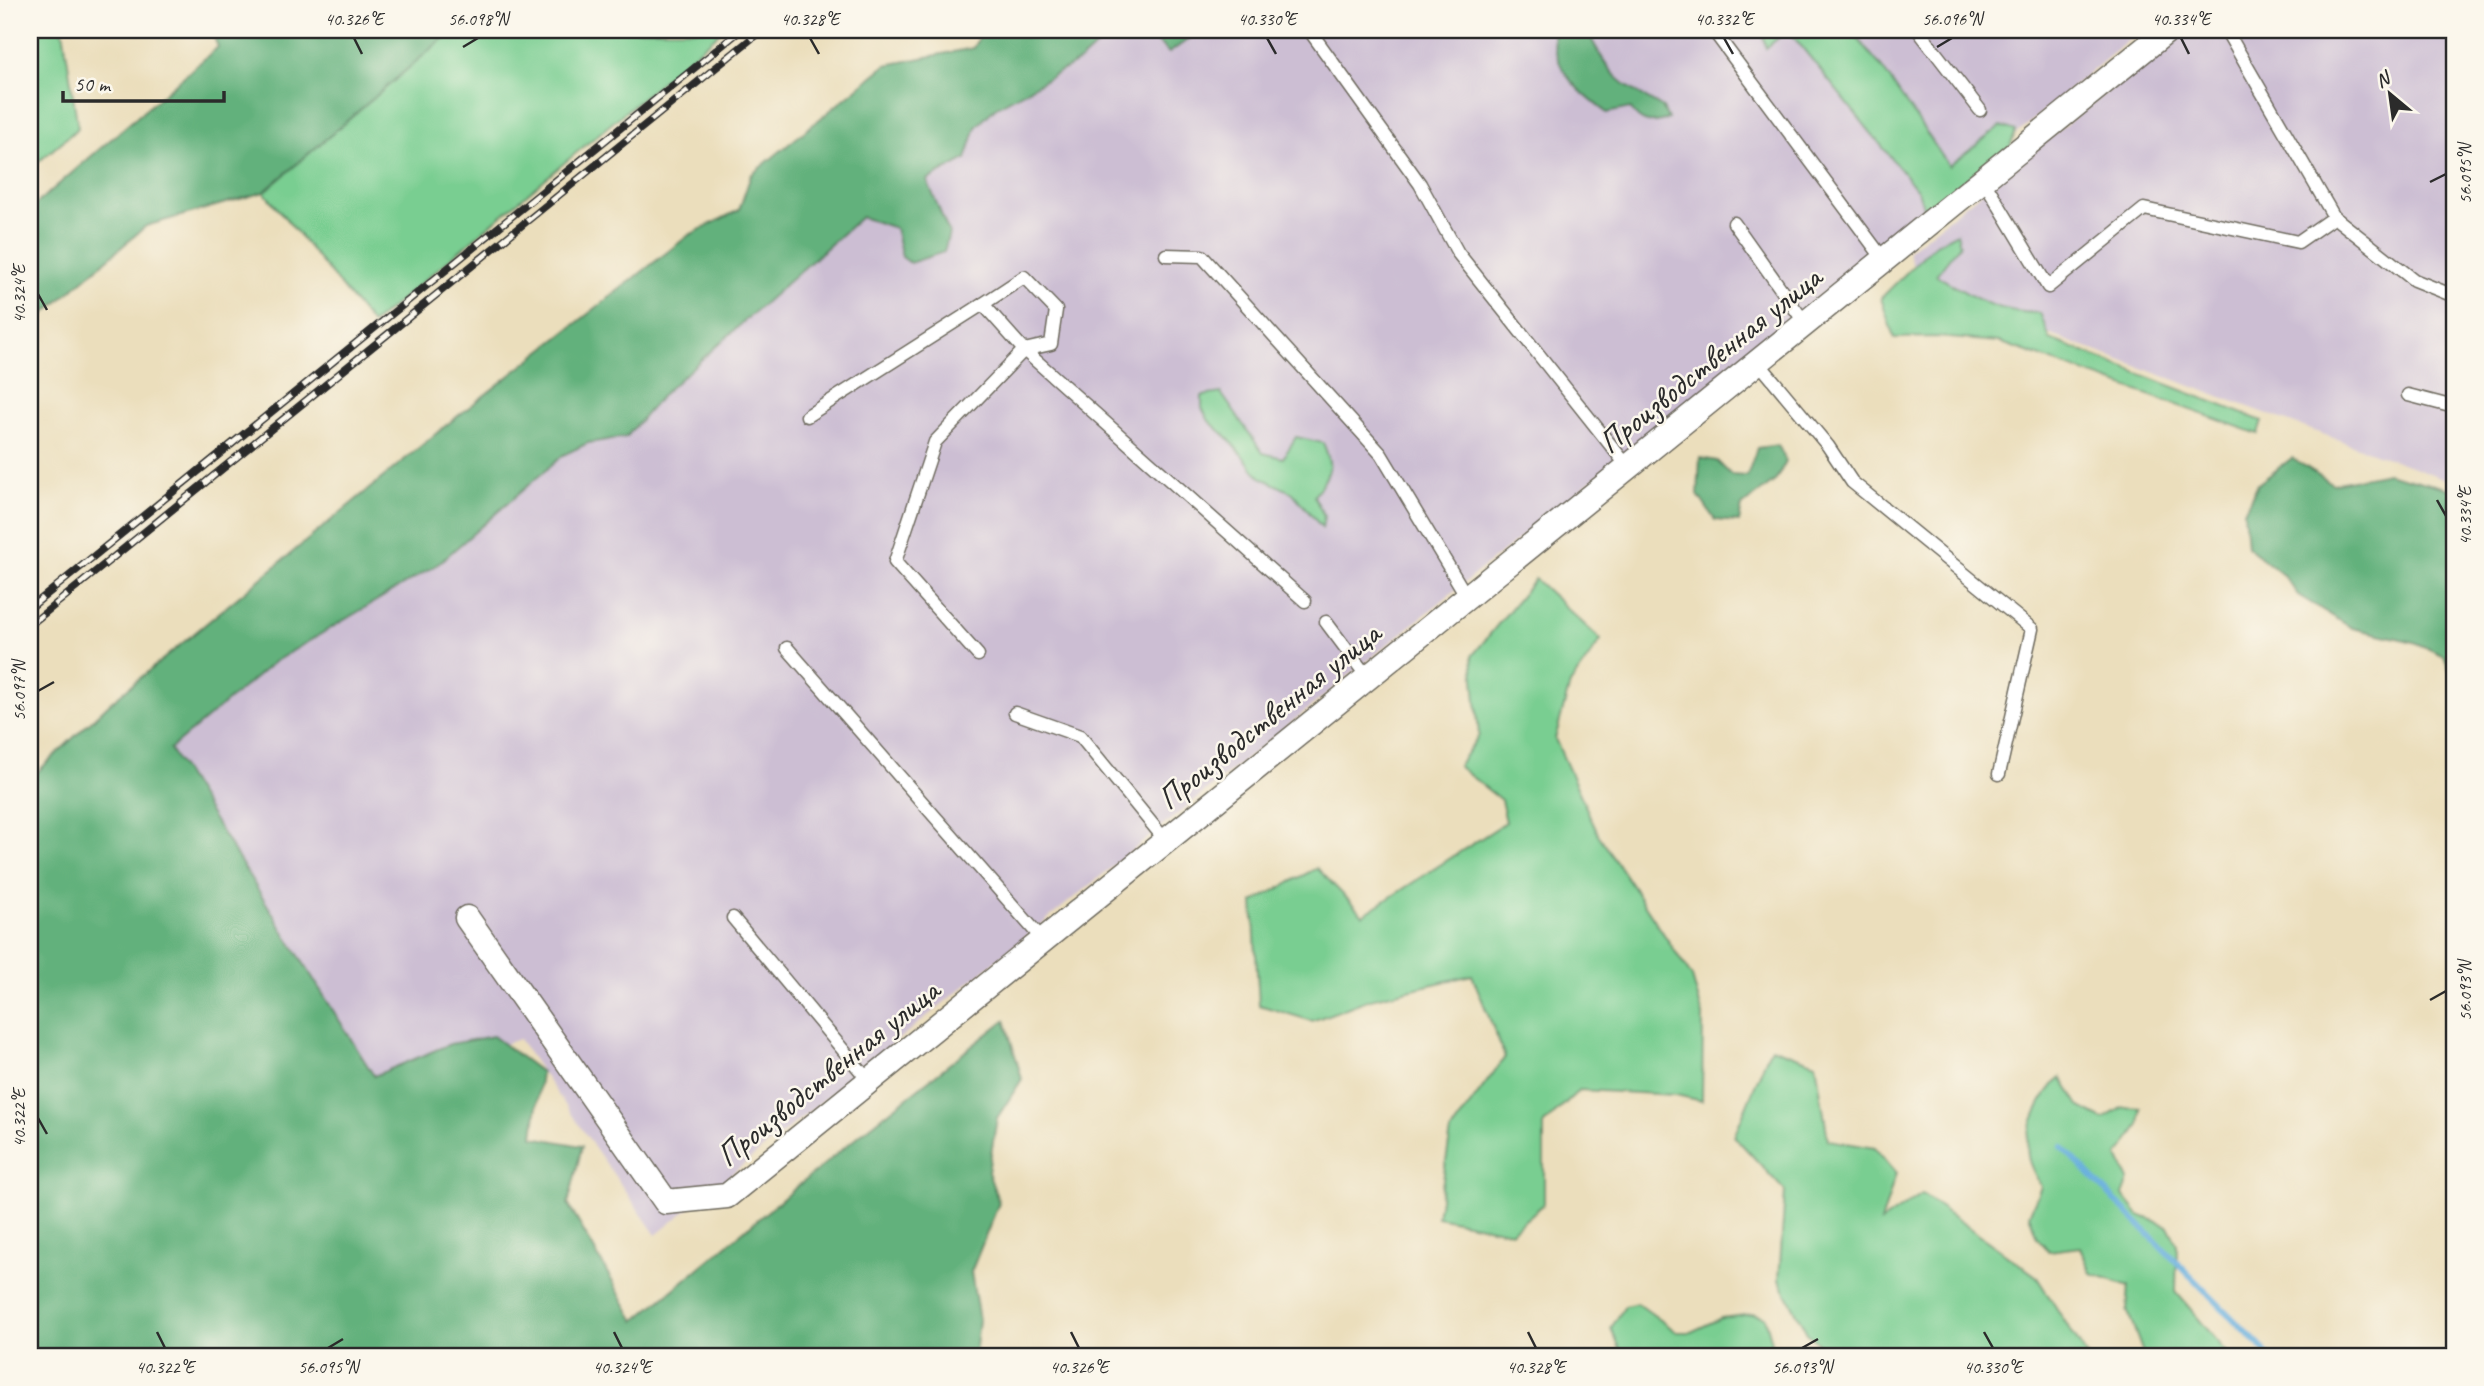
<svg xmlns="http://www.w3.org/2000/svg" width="2484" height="1386" font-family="Caveat,sans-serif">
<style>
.industrial{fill:#ccbed3}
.green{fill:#79ce91;stroke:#527c5e;stroke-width:2}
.forest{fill:#62b17b;stroke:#466e53;stroke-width:2}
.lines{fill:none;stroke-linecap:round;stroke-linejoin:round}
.stream{stroke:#65aedd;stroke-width:6}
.lane-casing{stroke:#6e6a5e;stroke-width:15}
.street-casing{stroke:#6e6a5e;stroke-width:27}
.lane{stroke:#fff;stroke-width:12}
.street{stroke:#fff;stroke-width:24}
.rail-casing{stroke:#2b2b2b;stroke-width:8}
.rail{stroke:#fbf7ec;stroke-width:5;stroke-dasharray:16;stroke-linecap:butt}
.ticks{fill:none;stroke:#2b2b2b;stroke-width:2.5}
.labels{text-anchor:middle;stroke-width:5;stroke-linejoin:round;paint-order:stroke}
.street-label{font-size:33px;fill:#2b2b2b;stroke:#fbf7ec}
.neatline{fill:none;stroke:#2b2b2b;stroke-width:2.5}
.ticks-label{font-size:18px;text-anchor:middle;fill:#2b2b2b}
</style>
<rect width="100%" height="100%" fill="#fbf7ec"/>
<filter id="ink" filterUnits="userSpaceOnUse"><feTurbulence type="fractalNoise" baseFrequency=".0143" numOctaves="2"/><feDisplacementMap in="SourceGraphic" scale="14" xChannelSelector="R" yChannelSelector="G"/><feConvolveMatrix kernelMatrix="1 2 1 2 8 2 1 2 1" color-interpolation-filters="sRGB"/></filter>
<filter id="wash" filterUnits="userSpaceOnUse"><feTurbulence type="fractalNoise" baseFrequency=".00686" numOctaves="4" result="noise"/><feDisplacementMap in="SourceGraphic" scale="28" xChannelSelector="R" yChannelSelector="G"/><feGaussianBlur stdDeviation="1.57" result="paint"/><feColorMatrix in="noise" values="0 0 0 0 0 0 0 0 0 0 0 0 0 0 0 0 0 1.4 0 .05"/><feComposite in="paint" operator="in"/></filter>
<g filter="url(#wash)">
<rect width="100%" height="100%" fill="#ebdebc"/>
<g class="industrial">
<path d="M 1006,30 L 2141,30 L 1890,239 L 656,1235 L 519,1039 L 366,1091 L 134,751 Z"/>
<path d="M 2185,30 L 2454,30 L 2454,482 L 1920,287 L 1908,251 Z"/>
</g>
<g class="green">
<path d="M 30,30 L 63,30 L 78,128 L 30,169 Z"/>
<path d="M 453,30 L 723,30 L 372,324 L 264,192 Z"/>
<path d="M 1761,30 L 1851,30 L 1883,69 L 1949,166 L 2001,126 L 2016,131 L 2009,149 L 1924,210 L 1918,191 L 1788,30 L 1766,48 Z"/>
<path d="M 1957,233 L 1960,244 L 1936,275 C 1974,298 1995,313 2040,313 L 2050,339 L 2262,421 L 2258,434 L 1999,342 L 1937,337 L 1894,338 L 1881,298 L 1934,245 Z"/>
<path d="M 1221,393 L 1263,453 L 1283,458 L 1296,437 L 1323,443 C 1335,469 1329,474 1314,496 L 1324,516 L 1322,528 L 1293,493 L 1260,477 L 1228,438 L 1209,421 L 1202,408 L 1202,396 Z"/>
<path d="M 1535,579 L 1601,640 L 1570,684 L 1555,739 L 1598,834 L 1692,977 L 1703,1016 L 1702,1101 L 1676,1095 L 1579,1090 L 1544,1124 L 1544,1204 L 1511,1232 L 1437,1217 L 1451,1131 L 1505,1057 L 1472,975 L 1370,999 L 1312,1021 L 1259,1005 L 1253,902 L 1317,868 L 1363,915 L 1506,822 L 1501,800 L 1458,766 L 1479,735 L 1472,656 Z"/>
<path d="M 1771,1047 L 1816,1063 L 1828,1140 L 1875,1148 L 1896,1173 L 1881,1222 L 1922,1194 L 2036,1276 L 2087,1356 L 1832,1356 L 1807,1333 L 1779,1280 L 1785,1191 L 1734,1136 Z"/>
<path d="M 2061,1077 L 2080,1107 L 2103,1119 L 2123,1107 L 2141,1108 L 2139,1125 L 2118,1156 L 2129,1180 L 2123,1195 L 2139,1215 L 2168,1226 L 2177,1244 L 2176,1292 L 2230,1356 L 2144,1356 L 2127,1309 L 2129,1286 L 2091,1273 L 2080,1247 L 2049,1251 L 2037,1237 L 2029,1215 L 2041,1187 C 2037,1177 2029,1166 2028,1156 C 2024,1130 2042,1094 2061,1077 Z"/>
<path d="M 1637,1303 L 1677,1332 L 1691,1332 L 1721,1318 L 1754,1314 L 1765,1317 L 1772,1342 L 1764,1356 L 1623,1356 L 1611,1328 L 1625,1306 Z"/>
</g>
<g class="forest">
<path d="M 211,30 L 453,30 L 264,192 L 146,226 L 30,326 L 30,209 L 218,47 Z"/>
<path d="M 983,30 L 1114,30 L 1081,60 L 995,108 L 976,127 L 966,159 L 927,180 L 949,233 L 944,252 L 910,263 L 902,257 L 895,228 L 861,217 L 664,393 L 626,437 L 588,443 L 563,455 L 438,564 L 274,662 L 170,749 L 374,1076 L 450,1044 L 493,1036 L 541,1072 L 533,1137 L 582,1146 L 568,1204 L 635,1321 L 862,1133 L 1005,1020 L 1022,1079 L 997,1118 L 988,1172 L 999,1203 L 971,1272 L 979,1320 L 975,1356 L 30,1356 L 30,779 L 110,703 L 444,427 L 689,235 L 739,210 L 751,175 L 886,65 L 973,48 Z"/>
<path d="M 1145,30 L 1201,30 L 1169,53 Z"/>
<path d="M 1558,30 L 1587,30 C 1610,77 1618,82 1663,108 L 1668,119 C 1650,125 1641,124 1630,108 L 1607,113 C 1579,92 1556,73 1553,36 Z"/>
<path d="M 1778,445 L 1786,461 L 1776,480 L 1742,506 L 1739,522 L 1715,520 L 1698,495 L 1700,458 L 1717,461 L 1731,475 L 1747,476 L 1757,448 Z"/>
<path d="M 2292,458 L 2333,484 L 2387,473 L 2454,490 L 2454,682 L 2444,656 L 2414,642 L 2352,628 L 2298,595 L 2284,576 L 2247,546 L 2244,511 L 2258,484 Z"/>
</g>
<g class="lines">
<path class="stream" d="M 2062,1147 L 2270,1356"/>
</g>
</g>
<g filter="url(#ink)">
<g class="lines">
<g class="lane-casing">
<g id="lane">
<path d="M 1313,30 L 1310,31 L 1420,184 L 1458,253 L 1628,467"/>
<path d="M 1713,30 L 1884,260"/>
<path d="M 1918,30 L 1980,110"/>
<path d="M 2226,30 L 2334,217 L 2414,280 L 2454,296"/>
<path d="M 1983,179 L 2048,287 L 2144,209 L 2298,242 L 2334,217"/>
<path d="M 1734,223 L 1805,323"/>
<path d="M 1166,255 L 1202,256 L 1381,454 L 1467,597"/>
<path d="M 1758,362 L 1828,446 L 1852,482 L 2032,629 L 1999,774"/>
<path d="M 2408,395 L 2454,407"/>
<path d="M 807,416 L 983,304 L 1024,350 L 1305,601"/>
<path d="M 1326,622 L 1368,678"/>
<path d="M 787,648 L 1043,940"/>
<path d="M 978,655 L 895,562 L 935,442 L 1024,350 L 1051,344 L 1056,310 L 1024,277 L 983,304"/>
<path d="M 1015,713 L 1080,736 L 1166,841"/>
<path d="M 733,918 L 869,1081"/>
</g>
</g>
<g class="street-casing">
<path id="street" d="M 467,918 L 666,1202 L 727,1196 L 2168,30"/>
</g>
<use href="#lane" class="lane"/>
<use href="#street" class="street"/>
<g class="rail-casing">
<g id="rail">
<path d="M 30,608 L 741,30"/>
<path d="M 30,625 L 762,30"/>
</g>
</g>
<use href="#rail" class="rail"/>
</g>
</g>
<path class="ticks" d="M 354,38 L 362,54M 810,38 L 819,54M 1267,38 L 1276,54M 1724,38 L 1733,54M 2181,38 L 2189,54M 463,47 L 478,38M 1937,47 L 1952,38M 2430,182 L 2446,174M 38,294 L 47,310M 2437,500 L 2446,516M 38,691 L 54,682M 2430,1000 L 2446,991M 38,1118 L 47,1134M 157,1332 L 165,1348M 614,1332 L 622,1348M 1071,1332 L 1079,1348M 1528,1332 L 1536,1348M 1984,1332 L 1993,1348M 328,1348 L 343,1339M 1802,1348 L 1818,1339"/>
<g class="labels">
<g class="street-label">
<text transform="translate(1709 359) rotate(-39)" y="12">Производственная улица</text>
<text transform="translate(1268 715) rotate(-39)" y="12">Производственная улица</text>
<text transform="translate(827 1072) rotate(-39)" y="12">Производственная улица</text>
</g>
</g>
<rect width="2484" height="1386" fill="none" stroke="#fbf7ec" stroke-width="77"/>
<g transform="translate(2390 94) rotate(331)" stroke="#fbf7ec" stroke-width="5" paint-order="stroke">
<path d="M0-5L12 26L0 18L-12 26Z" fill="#2b2b2b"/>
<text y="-10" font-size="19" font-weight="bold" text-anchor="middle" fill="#2b2b2b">N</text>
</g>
<path d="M63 91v10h161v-10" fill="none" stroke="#2b2b2b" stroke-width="3.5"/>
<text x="74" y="91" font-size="21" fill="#2b2b2b" stroke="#fbf7ec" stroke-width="5" paint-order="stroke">50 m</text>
<rect x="38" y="38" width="2408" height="1310" class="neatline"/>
<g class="ticks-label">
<text x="354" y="25">40.326°E</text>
<text x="478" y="25">56.098°N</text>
<text x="810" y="25">40.328°E</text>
<text x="1267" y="25">40.330°E</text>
<text x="1724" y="25">40.332°E</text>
<text x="1952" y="25">56.096°N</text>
<text x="2181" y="25">40.334°E</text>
<text transform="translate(2465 174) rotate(-90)" y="6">56.095°N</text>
<text transform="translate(19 294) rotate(-90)" y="6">40.324°E</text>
<text transform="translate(2465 516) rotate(-90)" y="6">40.334°E</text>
<text transform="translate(19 691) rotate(-90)" y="6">56.097°N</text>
<text transform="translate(2465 991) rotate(-90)" y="6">56.093°N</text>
<text transform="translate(19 1118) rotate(-90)" y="6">40.322°E</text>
<text x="165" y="1373">40.322°E</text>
<text x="328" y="1373">56.095°N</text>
<text x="622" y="1373">40.324°E</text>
<text x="1079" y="1373">40.326°E</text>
<text x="1536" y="1373">40.328°E</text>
<text x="1802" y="1373">56.093°N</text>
<text x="1993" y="1373">40.330°E</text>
</g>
</svg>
